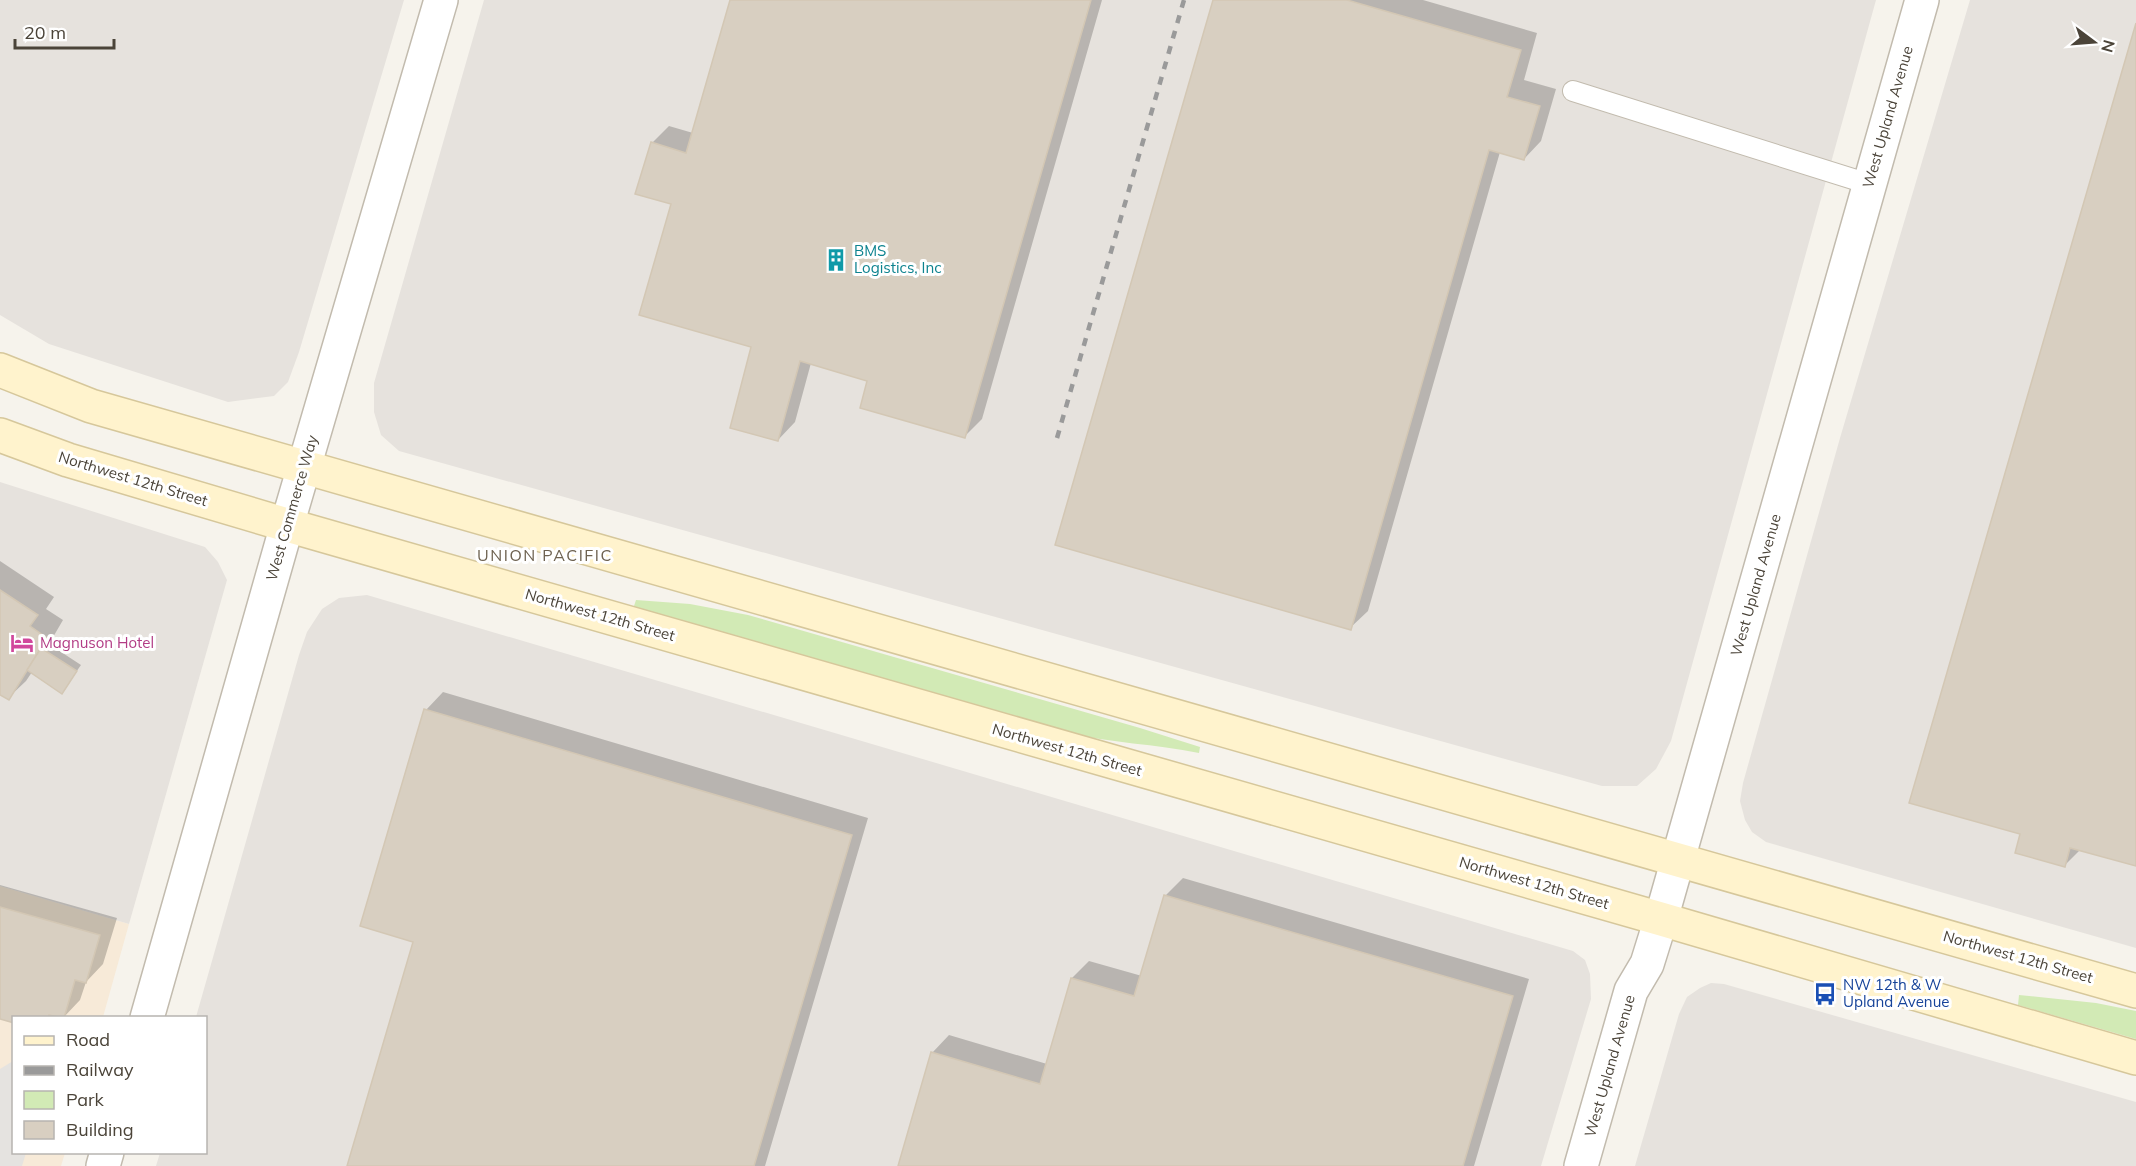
<svg xmlns="http://www.w3.org/2000/svg" width="2136" height="1166" font-family="Mulish,sans-serif">
<style>
.commercial{fill:#f7ead8}
.industrial{fill:#e6e2dd}
.green{fill:#d2eab5}
.parking{fill:#e5e3e0}
.shadow{fill:#0003}
.building{fill:#d8cfc1;stroke:#d3c7b4;stroke-width:1.5}
.lines{fill:none;stroke-linecap:round;stroke-linejoin:round}
.service-casing{stroke:#c2bbae;stroke-width:22}
.minor-casing{stroke:#c2bbae;stroke-width:36}
.secondary-casing{stroke:#d6c79b;stroke-width:36}
.service{stroke:#fff;stroke-width:20}
.minor{stroke:#fff;stroke-width:33}
.secondary{stroke:#fff3cd;stroke-width:33}
.rail{stroke:#9a9a9a;stroke-width:4.5;stroke-dasharray:8 8;stroke-linecap:butt}
.labels{text-anchor:middle;stroke-width:6;stroke-linejoin:round;paint-order:stroke}
.street-label{font-size:15px;fill:#4b4439;stroke:#fff}
.culture-label{font-size:15px;fill:#0d838f;stroke:#fff;text-anchor:start}
.hotel-label{font-size:15px;fill:#b23c85;stroke:#fff;text-anchor:start}
.transit-label{font-size:15px;fill:#164399;stroke:#fff;text-anchor:start}
.neighbourhood-label{font-size:16px;letter-spacing:1.5px;fill:#6e6250;stroke:#fff}
</style>
<rect width="100%" height="100%" fill="#f6f3ec"/>
<path class="commercial" d="M 0,886 L 129,924 L 103,1017 L 14,1018 L 14,1152 L 65,1153 L 61,1166 L 0,1166 Z"/>
<g class="industrial">
<path d="M 0,0 L 404,0 L 299,352 L 288,382 L 274,396 L 228,402 L 49,344 L 0,315 Z"/>
<path d="M 484,0 L 1876,0 L 1671,741 L 1656,769 L 1637,786 L 1602,786 L 399,451 L 381,435 L 374,412 L 374,383 Z"/>
<path d="M 1970,0 L 2136,0 L 2136,948 L 1766,842 L 1752,832 L 1745,820 L 1740,801 L 1743,783 L 1840,438 Z"/>
<path d="M 0,482 L 205,547 L 218,562 L 227,580 L 129,924 L 0,886 Z"/>
<path d="M 367,595 L 1573,951 L 1585,960 L 1590,974 L 1591,999 L 1541,1166 L 156,1166 L 160,1153 L 206,1152 L 206,1018 L 196,1017 L 299,655 L 307,632 L 322,609 L 339,598 Z"/>
<path d="M 1711,983 L 1724,984 L 2136,1102 L 2136,1166 L 1635,1166 L 1679,1014 L 1687,997 L 1700,988 Z"/>
</g>
<g class="green">
<path d="M 636,600 L 690,604 L 748,615 L 1140,728 L 1200,747 L 1199,753 C 1155,744 1111,743 1067,733 L 633,609 Z"/>
<path d="M 2019,995 L 2096,1003 L 2136,1011 L 2136,1039 L 2018,1005 Z"/>
</g>
<path class="parking" d="M 13,1061 L 14,1152 L 26,1153 L 22,1166 L 0,1166 L 0,1069 Z"/>
<g class="shadow">
<path d="M 731,0 L 1102,0 L 982,419 L 965,436 L 869,380 L 811,363 L 795,422 L 778,440 L 753,346 L 673,203 L 652,143 L 669,126 L 693,133 Z"/>
<path d="M 1214,0 L 1423,0 L 1537,33 L 1524,80 L 1556,89 L 1541,141 L 1524,159 L 1500,152 L 1368,611 L 1350,628 Z"/>
<path d="M 2136,28 L 2136,865 L 2081,849 L 2065,865 L 2022,833 Z"/>
<path d="M 0,561 L 54,597 L 46,609 L 63,620 L 49,644 L 81,665 L 62,692 L 32,672 L 26,681 L 8,698 L 0,693 Z"/>
<path d="M 443,692 L 868,818 L 765,1166 L 348,1166 L 415,941 L 426,710 Z"/>
<path d="M 1183,878 L 1529,979 L 1474,1166 L 899,1166 L 932,1053 L 949,1035 L 1047,1064 L 1072,978 L 1089,961 L 1142,976 L 1165,896 Z"/>
<path d="M 0,885 L 117,918 L 103,964 L 86,982 L 80,1000 L 63,1018 L 0,1018 Z"/>
</g>
<g class="building">
<path d="M 730,0 L 1091,0 L 965,438 L 860,408 L 867,381 L 800,361 L 778,441 L 730,428 L 751,347 L 639,315 L 671,204 L 635,194 L 651,142 L 686,153 Z"/>
<path d="M 1213,0 L 1347,0 L 1521,50 L 1507,97 L 1540,106 L 1524,160 L 1489,150 L 1351,630 L 1055,545 Z"/>
<path d="M 2136,23 L 2136,866 L 2070,848 L 2065,867 L 2015,853 L 2020,834 L 1909,803 Z"/>
<path d="M 0,590 L 38,615 L 30,626 L 47,638 L 9,700 L 0,695 Z"/>
<path d="M 41,648 L 77,671 L 62,694 L 27,670 Z"/>
<path d="M 424,709 L 852,835 L 754,1166 L 347,1166 L 413,942 L 360,926 Z"/>
<path d="M 1164,895 L 1513,996 L 1463,1166 L 898,1166 L 931,1052 L 1040,1084 L 1071,978 L 1134,996 Z"/>
<path d="M 0,907 L 100,935 L 86,983 L 75,980 L 64,1018 L 49,1015 L 48,1018 L 14,1018 L 14,1023 L 0,1019 Z"/>
</g>
<g class="lines">
<g class="service-casing">
<path id="service" d="M 1573,91 L 1869,184"/>
</g>
<g class="minor-casing">
<g id="minor">
<path d="M 147,1018 L 287,525 L 441,0"/>
<path d="M 103,1166 L 107,1152"/>
<path d="M 1581,1166 L 1631,991 L 1647,964 L 1661,919 L 1922,0"/>
</g>
</g>
<g class="secondary-casing">
<g id="secondary">
<path d="M 0,370 L 91,406 L 2136,991"/>
<path d="M 0,435 L 68,460 L 287,525 L 1661,919 L 2136,1058"/>
</g>
</g>
<use href="#service" class="service"/>
<use href="#minor" class="minor"/>
<use href="#secondary" class="secondary"/>
<path class="rail" d="M 1057,438 L 1184,0"/>
</g>
<defs>
<g id="building-bare" transform="scale(1.8)"><path d="M-4-6H4V6H1V3H-1V6H-4ZM-2.5-4.3h1.7v1.8h-1.7ZM.8-4.3h1.7v1.8H.8ZM-2.5-1h1.7V.8h-1.7ZM.8-1h1.7V.8H.8Z" fill="#0f9aa8" stroke="#fff" stroke-width="2.5" paint-order="stroke"/></g>
<g id="hotel-bare" transform="scale(1.8)"><path d="M-6-4.5h1.5V1H6V5H4.5V3h-9V5H-6ZM-4 0a1.8 1.8 0 1 1 3.6 0ZM.5 0V-2.5h3Q6-2.5 6 0Z" fill="#d1479c" stroke="#fff" stroke-width="2.5" paint-order="stroke"/></g>
<g id="bus-bare" transform="scale(1.8)"><path d="M-5-6H5V4H4V6H2V4H-2V6H-4V4H-5ZM-3.5-4V0h7V-4ZM-3.5 1.2v1.5H-2V1.2ZM2 1.2v1.5H3.5V1.2Z" fill="#1a4fb4" stroke="#fff" stroke-width="2.5" paint-order="stroke"/></g>
</defs>
<g fill-rule="evenodd">
<use href="#building-bare" x="836" y="260"/>
<use href="#hotel-bare" x="22" y="643"/>
<use href="#bus-bare" x="1825" y="994"/>
</g>
<g class="labels">
<g class="street-label">
<text transform="translate(1888 117) rotate(-74)" y="5">West Upland Avenue</text>
<text transform="translate(133 479) rotate(17)" y="5">Northwest 12th Street</text>
<text transform="translate(292 508) rotate(-74)" y="5">West Commerce Way</text>
<text transform="translate(1756 585) rotate(-74)" y="5">West Upland Avenue</text>
<text transform="translate(600 615) rotate(16)" y="5">Northwest 12th Street</text>
<text transform="translate(1067 750) rotate(16)" y="5">Northwest 12th Street</text>
<text transform="translate(1534 883) rotate(16)" y="5">Northwest 12th Street</text>
<text transform="translate(2018 957) rotate(16)" y="5">Northwest 12th Street</text>
<text transform="translate(1610 1066) rotate(-74)" y="5">West Upland Avenue</text>
</g>
<g class="culture-label">
<text x="854" y="256">BMS<tspan x="854" dy="17">Logistics, Inc</tspan></text>
</g>
<g class="hotel-label">
<text x="40" y="648">Magnuson Hotel</text>
</g>
<g class="transit-label">
<text x="1843" y="990">NW 12th &amp; W<tspan x="1843" dy="17">Upland Avenue</tspan></text>
</g>
<g class="neighbourhood-label">
<text x="545" y="561">UNION PACIFIC</text>
</g>
</g>
<rect x="12" y="1016" width="195" height="138" fill="#ffffff" stroke="#b7b4b0" stroke-width="1.5"/>
<rect x="24" y="1036" width="30" height="9" fill="#fff3cd" stroke="#b7b4b0" stroke-width="1.5"/>
<text x="66" y="1046" font-size="18" fill="#4b4439">Road</text>
<rect x="24" y="1066" width="30" height="9" fill="#9a9a9a" stroke="#b7b4b0" stroke-width="1.5"/>
<text x="66" y="1076" font-size="18" fill="#4b4439">Railway</text>
<rect x="24" y="1091" width="30" height="18" fill="#d2eab5" stroke="#b7b4b0" stroke-width="1.5"/>
<text x="66" y="1106" font-size="18" fill="#4b4439">Park</text>
<rect x="24" y="1121" width="30" height="18" fill="#d8cfc1" stroke="#b7b4b0" stroke-width="1.5"/>
<text x="66" y="1136" font-size="18" fill="#4b4439">Building</text>
<g transform="translate(2094 42) rotate(106)" stroke="#ffffff" stroke-width="4.5" paint-order="stroke">
<path d="M0-4.5L10 22L0 15L-10 22Z" fill="#4b4439"/>
<text y="-9" font-size="16" font-weight="bold" text-anchor="middle" fill="#4b4439">N</text>
</g>
<path d="M15 39v9h99v-9" fill="none" stroke="#4b4439" stroke-width="3"/>
<text x="24" y="39" font-size="18" fill="#4b4439" stroke="#ffffff" stroke-width="4.5" paint-order="stroke">20 m</text>
</svg>
